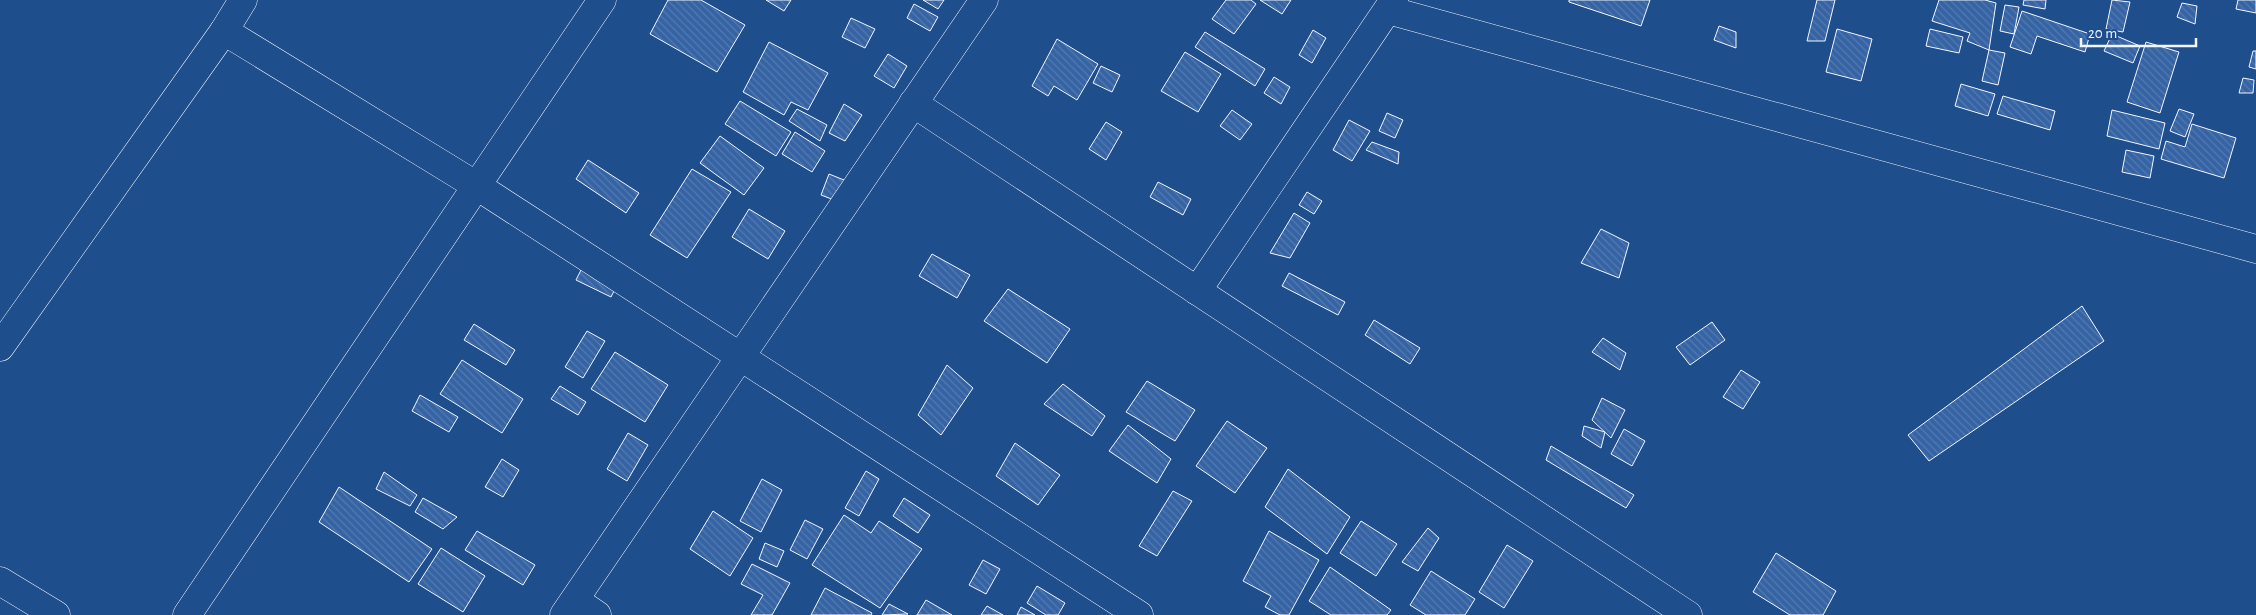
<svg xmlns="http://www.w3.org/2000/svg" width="2256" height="615" font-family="'Alegreya Sans',sans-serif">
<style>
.building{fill:url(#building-back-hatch);stroke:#f2f6ff}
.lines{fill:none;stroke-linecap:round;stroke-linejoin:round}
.minor-casing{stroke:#f2f6ff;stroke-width:29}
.minor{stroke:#1f4e8c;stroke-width:28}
</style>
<defs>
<pattern id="building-back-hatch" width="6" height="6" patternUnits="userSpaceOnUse" patternTransform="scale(1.25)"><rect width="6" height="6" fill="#3563a3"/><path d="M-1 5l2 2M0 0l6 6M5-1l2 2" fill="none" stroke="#537ab1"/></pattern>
</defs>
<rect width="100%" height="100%" fill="#1f4e8c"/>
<g class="building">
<path d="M 668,0 L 701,0 L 745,25 L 717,72 L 650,34 Z"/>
<path d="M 766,0 L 791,0 L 784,11 Z"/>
<path d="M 923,0 L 944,0 L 938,9 Z"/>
<path d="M 1226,0 L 1251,0 L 1256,4 L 1234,34 L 1212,19 Z"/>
<path d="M 1260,0 L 1291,0 L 1282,14 Z"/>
<path d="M 1569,0 L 1650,0 L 1641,26 L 1569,2 Z"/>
<path d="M 1817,0 L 1835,0 L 1825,41 L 1807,41 Z"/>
<path d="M 1939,0 L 1985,0 L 1996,3 L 1989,50 L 1967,41 L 1970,33 L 1932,21 Z"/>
<path d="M 2024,0 L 2046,0 L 2045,9 L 2023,5 Z"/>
<path d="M 2112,0 L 2130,2 L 2123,32 L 2106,29 Z"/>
<path d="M 2238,0 L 2256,0 L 2256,13 L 2236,9 Z"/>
<path d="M 2182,3 L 2197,6 L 2195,24 L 2177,17 Z"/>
<path d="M 914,4 L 938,17 L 930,31 L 907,18 Z"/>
<path d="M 2005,5 L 2019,7 L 2014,34 L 2000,31 Z"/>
<path d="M 2022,11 L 2090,34 L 2085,52 L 2037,36 L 2031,54 L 2010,47 Z"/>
<path d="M 851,18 L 875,29 L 865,48 L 842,37 Z"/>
<path d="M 1719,26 L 1736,32 L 1736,48 L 1714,40 Z"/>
<path d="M 1837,29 L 1872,39 L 1861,81 L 1826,72 Z"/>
<path d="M 1930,29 L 1963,37 L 1959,53 L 1926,46 Z"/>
<path d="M 1313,30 L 1326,38 L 1312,63 L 1299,55 Z"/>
<path d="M 1205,32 L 1265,69 L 1255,86 L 1195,47 Z"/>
<path d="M 2112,34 L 2140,46 L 2133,63 L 2104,51 Z"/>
<path d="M 1057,39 L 1098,64 L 1077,100 L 1054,86 L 1048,96 L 1032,86 Z"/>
<path d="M 769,42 L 828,73 L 808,110 L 791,102 L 784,115 L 743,92 Z"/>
<path d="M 2146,42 L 2179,52 L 2160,113 L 2127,102 Z"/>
<path d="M 1989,50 L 2005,53 L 1998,85 L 1982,81 Z"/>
<path d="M 2253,51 L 2256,51 L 2256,69 L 2249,67 Z"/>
<path d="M 1185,52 L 1221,74 L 1198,112 L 1161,91 Z"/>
<path d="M 888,54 L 907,66 L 894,88 L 874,76 Z"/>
<path d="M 1101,66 L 1120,75 L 1112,92 L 1093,83 Z"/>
<path d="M 1274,77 L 1290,87 L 1281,104 L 1264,93 Z"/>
<path d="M 2243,78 L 2254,80 L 2253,93 L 2239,93 Z"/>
<path d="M 1961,84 L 1995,94 L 1988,116 L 1955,106 Z"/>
<path d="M 2003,96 L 2055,111 L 2050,130 L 1997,114 Z"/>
<path d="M 740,101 L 791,132 L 776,156 L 725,124 Z"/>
<path d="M 844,104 L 862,115 L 845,141 L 829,133 Z"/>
<path d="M 797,109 L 827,125 L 820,141 L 789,121 Z"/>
<path d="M 2179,109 L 2194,114 L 2185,137 L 2170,131 Z"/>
<path d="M 1232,110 L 1252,124 L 1240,140 L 1220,126 Z"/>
<path d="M 2112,110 L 2165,123 L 2159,149 L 2107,136 Z"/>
<path d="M 1387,113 L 1403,120 L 1395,138 L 1379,131 Z"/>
<path d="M 1349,120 L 1370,131 L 1352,161 L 1333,150 Z"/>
<path d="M 1106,122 L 1122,132 L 1106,160 L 1089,149 Z"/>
<path d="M 2192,124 L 2236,138 L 2224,178 L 2161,159 L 2166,141 L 2185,147 Z"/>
<path d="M 795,132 L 825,151 L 812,172 L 782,154 Z"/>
<path d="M 720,136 L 764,168 L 744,195 L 700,163 Z"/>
<path d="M 1372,142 L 1399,152 L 1398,164 L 1366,150 Z"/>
<path d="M 2126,150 L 2154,156 L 2150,178 L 2122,172 Z"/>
<path d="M 588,160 L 639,193 L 626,213 L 576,179 Z"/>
<path d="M 692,169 L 731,192 L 687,258 L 650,235 Z"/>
<path d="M 829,174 L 849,182 L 842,203 L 821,195 Z"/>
<path d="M 1158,182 L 1191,199 L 1183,215 L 1150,197 Z"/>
<path d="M 1307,192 L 1322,201 L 1314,214 L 1299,205 Z"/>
<path d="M 749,209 L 785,231 L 768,259 L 732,237 Z"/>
<path d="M 1294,213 L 1310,223 L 1290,258 L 1270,253 Z"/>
<path d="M 1601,229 L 1629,243 L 1619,278 L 1581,263 Z"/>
<path d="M 932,254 L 970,275 L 957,298 L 919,276 Z"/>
<path d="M 583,266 L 618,283 L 611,297 L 576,280 Z"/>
<path d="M 1289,273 L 1345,302 L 1338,315 L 1282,286 Z"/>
<path d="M 1008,289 L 1070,329 L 1047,363 L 984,321 Z"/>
<path d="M 2082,306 L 2104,341 L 1929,461 L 1908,435 Z"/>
<path d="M 1374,320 L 1420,348 L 1410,364 L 1365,335 Z"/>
<path d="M 1712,322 L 1725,340 L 1690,365 L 1676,347 Z"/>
<path d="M 474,324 L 515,350 L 506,365 L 464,340 Z"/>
<path d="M 587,331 L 605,341 L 583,378 L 565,367 Z"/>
<path d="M 1603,338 L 1626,353 L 1620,370 L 1592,352 Z"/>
<path d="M 615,352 L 668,385 L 645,422 L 591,389 Z"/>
<path d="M 462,360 L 523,399 L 502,433 L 440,394 Z"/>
<path d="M 947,365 L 973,388 L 941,435 L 918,415 Z"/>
<path d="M 1741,370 L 1760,382 L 1743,409 L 1723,397 Z"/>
<path d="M 1147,381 L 1195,410 L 1175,441 L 1126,412 Z"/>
<path d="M 1063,384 L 1105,416 L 1092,436 L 1044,404 Z"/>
<path d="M 560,386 L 586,402 L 578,415 L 551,399 Z"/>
<path d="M 420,395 L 458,417 L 449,432 L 412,411 Z"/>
<path d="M 1602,398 L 1625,410 L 1611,438 L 1592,420 Z"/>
<path d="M 1227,421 L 1267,448 L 1235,493 L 1196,466 Z"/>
<path d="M 1128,425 L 1171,459 L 1157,483 L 1109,451 Z"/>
<path d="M 1584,426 L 1605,432 L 1601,448 L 1582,436 Z"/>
<path d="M 1624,429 L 1645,441 L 1632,466 L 1611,454 Z"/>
<path d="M 628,433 L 648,445 L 627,481 L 607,469 Z"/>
<path d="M 1015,443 L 1060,475 L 1038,505 L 996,476 Z"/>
<path d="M 1551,446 L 1634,495 L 1626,508 L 1546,460 Z"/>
<path d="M 502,459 L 519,470 L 503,497 L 485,487 Z"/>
<path d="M 1288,469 L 1350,517 L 1327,554 L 1265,507 Z"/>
<path d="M 866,471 L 879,479 L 859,516 L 845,508 Z"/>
<path d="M 384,472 L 417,495 L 410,506 L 376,489 Z"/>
<path d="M 762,479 L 782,490 L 761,532 L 740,521 Z"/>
<path d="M 339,487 L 432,549 L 409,582 L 319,522 Z"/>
<path d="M 1173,491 L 1192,501 L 1157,556 L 1139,546 Z"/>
<path d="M 423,498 L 457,517 L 443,529 L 415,512 Z"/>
<path d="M 904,498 L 930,515 L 918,533 L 893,516 Z"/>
<path d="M 713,511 L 753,538 L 730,576 L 690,549 Z"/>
<path d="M 844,515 L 871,533 L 879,521 L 922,549 L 880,608 L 812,565 Z"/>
<path d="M 805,520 L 823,529 L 807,559 L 790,550 Z"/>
<path d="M 1361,521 L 1397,544 L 1376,576 L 1340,553 Z"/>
<path d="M 1428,528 L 1439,538 L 1418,571 L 1402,562 Z"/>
<path d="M 477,531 L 535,565 L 523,585 L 465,550 Z"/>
<path d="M 1269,531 L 1319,560 L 1289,615 L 1280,615 L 1265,607 L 1271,596 L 1243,581 Z"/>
<path d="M 765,543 L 784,551 L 777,567 L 759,559 Z"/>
<path d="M 1507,545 L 1533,561 L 1504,608 L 1479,592 Z"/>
<path d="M 441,548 L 485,576 L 463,612 L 418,584 Z"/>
<path d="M 1776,553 L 1836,591 L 1823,615 L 1790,615 L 1753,592 Z"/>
<path d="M 983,560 L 1000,569 L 986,594 L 969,585 Z"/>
<path d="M 752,564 L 790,583 L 772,615 L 751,615 L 763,595 L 741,584 Z"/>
<path d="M 1330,567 L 1391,610 L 1387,615 L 1331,615 L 1309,601 Z"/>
<path d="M 1431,571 L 1475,599 L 1465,615 L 1426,615 L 1410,605 Z"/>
<path d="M 1037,586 L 1065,603 L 1058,615 L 1046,615 L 1027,603 Z"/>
<path d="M 825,588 L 872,613 L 871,615 L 811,615 Z"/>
<path d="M 926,600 L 952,615 L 917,615 Z"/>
<path d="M 889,604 L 908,614 L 882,615 Z"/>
<path d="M 987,606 L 1003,615 L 981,615 Z"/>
<path d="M 1021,607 L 1035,615 L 1017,615 Z"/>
</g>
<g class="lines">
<g class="minor-casing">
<g id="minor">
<path d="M 1388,10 L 2256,249"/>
<path d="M 224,31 L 477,186 L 1139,615"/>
<path d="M 913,103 L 1688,615"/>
<path d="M 1197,291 L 1394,0"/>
<path d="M 0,347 L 224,31 L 243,0"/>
<path d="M 0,581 L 56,615"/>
<path d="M 575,600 L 597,615"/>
<path d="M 187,615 L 602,0"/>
<path d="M 564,615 L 984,0"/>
</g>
</g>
<use href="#minor" class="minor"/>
</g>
<path d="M2081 38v8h115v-8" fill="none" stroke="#f2f6ff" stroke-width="2.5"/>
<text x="2088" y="38" font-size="15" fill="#f2f6ff" stroke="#1f4e8c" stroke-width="4" paint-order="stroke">20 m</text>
</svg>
